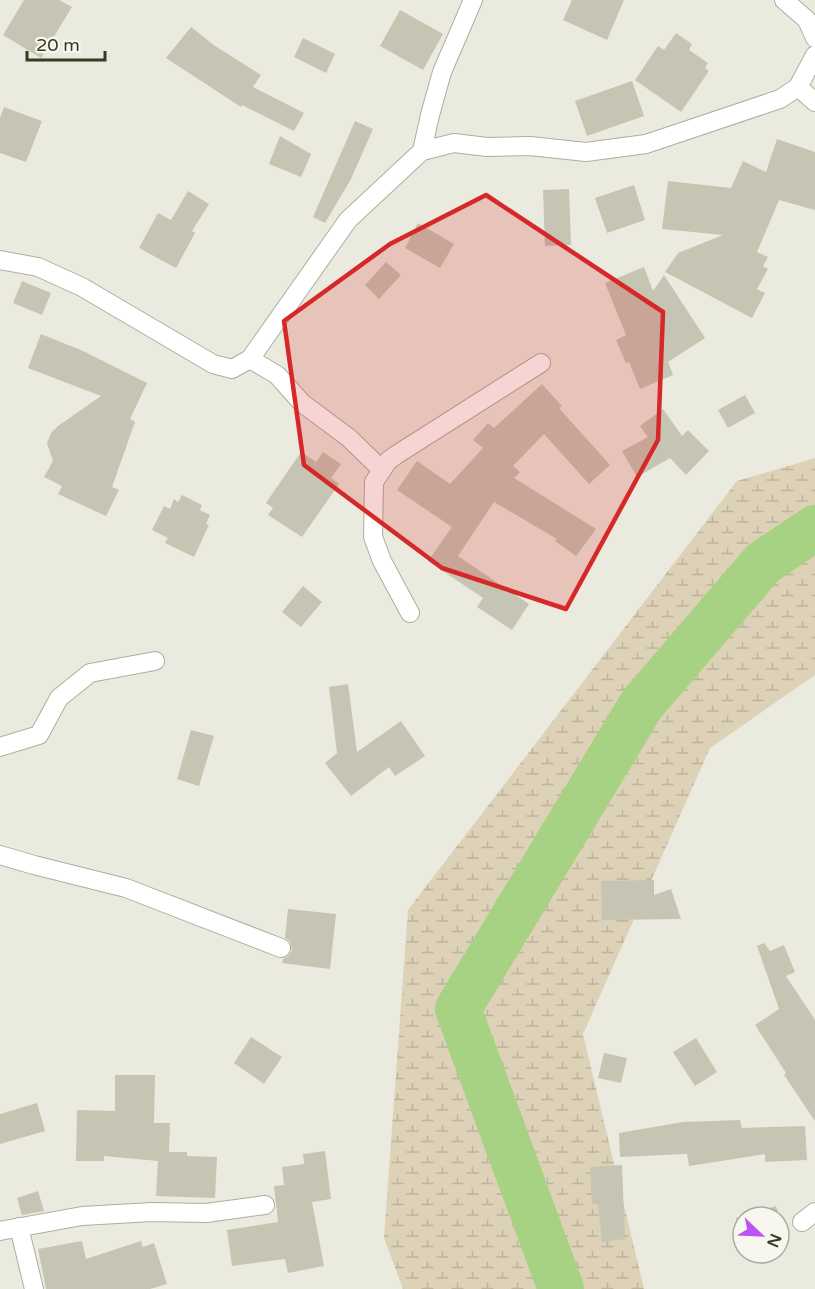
<svg xmlns="http://www.w3.org/2000/svg" width="815" height="1289" font-family="'Varela Round',sans-serif">
<style>
.wetland{fill:url(#wetland-marsh)}
.lines{fill:none;stroke-linecap:round;stroke-linejoin:round}
.river{stroke:#a7d284;stroke-width:46}
.building{fill:#c6c5b4}
.street-casing{stroke:#aeae9e;stroke-width:20}
.street{stroke:#fff;stroke-width:18}
.marked{fill:#d62828;fill-opacity:0.2;stroke:#d62828;stroke-width:4.5;stroke-linejoin:round}
</style>
<defs>
<pattern id="wetland-marsh" width="20" height="14" patternUnits="userSpaceOnUse" patternTransform="scale(1.5)"><rect width="20" height="14" fill="#ddd1b7"/><path d="M1 5h8M5 5V1M11 12h8M15 12V8" fill="none" stroke="#beb49d"/></pattern>
</defs>
<rect width="100%" height="100%" fill="#ebeadf"/>
<path class="wetland" d="M 815,458 L 815,675 L 710,748 L 583,1034 L 644,1289 L 403,1289 L 384,1238 L 408,910 L 737,481 Z"/>
<g class="lines">
<path class="river" d="M 561,1289 L 458,1009 L 642,704 L 763,563 L 815,528"/>
</g>
<g class="building">
<path d="M 24,0 L 59,0 L 72,7 L 41,58 L 3,35 Z"/>
<path d="M 572,0 L 624,0 L 607,40 L 563,20 Z"/>
<path d="M 400,10 L 443,34 L 423,70 L 380,46 Z"/>
<path d="M 191,27 L 215,46 L 261,75 L 253,87 L 304,113 L 294,131 L 242,105 L 241,107 L 166,58 Z"/>
<path d="M 676,33 L 692,44 L 689,50 L 708,63 L 705,68 L 709,71 L 681,112 L 635,80 L 658,46 L 664,50 Z"/>
<path d="M 303,38 L 335,54 L 326,73 L 294,57 Z"/>
<path d="M 632,81 L 644,116 L 587,136 L 575,101 Z"/>
<path d="M 4,107 L 42,121 L 26,162 L 0,153 L 0,118 Z"/>
<path d="M 355,121 L 373,129 L 351,179 L 325,223 L 313,217 Z"/>
<path d="M 280,136 L 311,154 L 301,177 L 269,164 Z"/>
<path d="M 777,139 L 815,152 L 815,210 L 779,200 L 757,252 L 768,257 L 763,266 L 768,269 L 757,289 L 765,293 L 752,318 L 665,272 L 678,253 L 723,235 L 662,229 L 668,181 L 731,188 L 743,161 L 766,172 Z"/>
<path d="M 634,185 L 645,220 L 607,233 L 595,198 Z"/>
<path d="M 569,189 L 571,245 L 545,246 L 543,190 Z"/>
<path d="M 188,191 L 209,204 L 192,231 L 195,233 L 176,268 L 139,248 L 158,213 L 171,220 Z"/>
<path d="M 418,223 L 454,244 L 440,268 L 405,248 Z"/>
<path d="M 386,262 L 401,275 L 379,299 L 365,285 Z"/>
<path d="M 644,267 L 653,291 L 664,275 L 705,338 L 668,362 L 673,375 L 640,389 L 629,362 L 626,363 L 616,340 L 626,335 L 605,283 Z"/>
<path d="M 22,281 L 51,293 L 42,315 L 13,303 Z"/>
<path d="M 41,334 L 83,351 L 147,383 L 130,419 L 135,422 L 112,487 L 119,490 L 106,516 L 58,494 L 62,486 L 44,477 L 53,461 L 47,443 L 51,433 L 58,426 L 101,396 L 28,368 Z"/>
<path d="M 542,384 L 562,406 L 559,408 L 610,465 L 589,484 L 544,434 L 513,466 L 520,472 L 514,478 L 596,529 L 576,556 L 555,541 L 557,539 L 494,502 L 458,556 L 529,604 L 512,630 L 477,607 L 483,598 L 428,561 L 452,527 L 397,490 L 417,461 L 450,484 L 483,448 L 473,440 L 488,423 L 494,428 Z"/>
<path d="M 745,395 L 755,413 L 728,428 L 718,410 Z"/>
<path d="M 663,409 L 682,436 L 688,430 L 709,451 L 686,475 L 670,458 L 637,477 L 622,451 L 648,437 L 640,426 Z"/>
<path d="M 301,452 L 316,462 L 323,452 L 341,464 L 331,478 L 339,484 L 302,537 L 268,515 L 273,508 L 266,503 Z"/>
<path d="M 182,495 L 202,505 L 200,510 L 210,515 L 206,524 L 209,525 L 194,557 L 165,543 L 168,538 L 152,530 L 164,506 L 170,509 L 174,499 L 178,502 Z"/>
<path d="M 303,586 L 322,602 L 301,627 L 282,612 Z"/>
<path d="M 348,684 L 357,752 L 401,721 L 425,756 L 395,776 L 389,767 L 351,796 L 325,763 L 337,753 L 329,687 Z"/>
<path d="M 191,730 L 214,736 L 199,786 L 177,779 Z"/>
<path d="M 654,880 L 654,895 L 671,889 L 681,919 L 602,920 L 601,881 Z"/>
<path d="M 288,909 L 336,914 L 330,969 L 282,963 L 283,959 L 288,956 L 292,951 L 290,941 L 285,938 Z"/>
<path d="M 764,943 L 770,951 L 784,945 L 795,972 L 786,976 L 815,1020 L 815,1121 L 784,1075 L 786,1073 L 755,1025 L 779,1009 L 757,946 Z"/>
<path d="M 251,1037 L 282,1057 L 264,1084 L 234,1063 Z"/>
<path d="M 696,1038 L 717,1072 L 695,1086 L 673,1052 Z"/>
<path d="M 604,1053 L 627,1058 L 621,1083 L 598,1078 Z"/>
<path d="M 115,1075 L 155,1075 L 154,1123 L 170,1123 L 169,1152 L 187,1152 L 187,1156 L 217,1157 L 215,1198 L 156,1196 L 158,1161 L 104,1156 L 104,1161 L 76,1161 L 77,1110 L 115,1111 Z"/>
<path d="M 37,1103 L 45,1131 L 0,1144 L 0,1114 Z"/>
<path d="M 740,1120 L 742,1128 L 805,1126 L 807,1160 L 765,1162 L 765,1154 L 689,1166 L 687,1154 L 620,1157 L 619,1133 L 683,1122 Z"/>
<path d="M 325,1151 L 331,1199 L 312,1202 L 324,1266 L 288,1273 L 285,1259 L 232,1266 L 227,1230 L 278,1222 L 274,1186 L 284,1185 L 282,1167 L 304,1164 L 303,1154 Z"/>
<path d="M 622,1165 L 625,1239 L 602,1242 L 598,1204 L 592,1204 L 590,1167 Z"/>
<path d="M 38,1191 L 44,1211 L 22,1215 L 17,1198 Z"/>
<path d="M 776,1206 L 784,1232 L 779,1234 L 779,1217 L 743,1217 L 743,1241 L 736,1218 Z"/>
<path d="M 82,1241 L 86,1259 L 141,1241 L 143,1247 L 154,1243 L 167,1284 L 150,1289 L 46,1289 L 38,1249 Z"/>
</g>
<g class="lines">
<g class="street-casing">
<g id="street">
<path d="M 784,0 L 807,20 L 815,38"/>
<path d="M 815,55 L 798,87 L 815,102"/>
<path d="M 422,151 L 430,115 L 442,72 L 473,0"/>
<path d="M 0,260 L 38,267 L 82,287 L 213,364 L 232,369 L 250,359"/>
<path d="M 382,470 L 388,461 L 396,455 L 541,363"/>
<path d="M 410,613 L 382,561 L 373,537 L 374,482 L 382,470 L 349,438 L 302,403 L 277,375 L 250,359 L 348,220 L 422,151 L 454,143 L 487,147 L 530,146 L 586,152 L 646,144 L 780,99 L 798,87"/>
<path d="M 0,747 L 39,735 L 59,698 L 90,673 L 155,661"/>
<path d="M 0,855 L 34,865 L 126,888 L 281,948"/>
<path d="M 802,1222 L 815,1212"/>
<path d="M 19,1227 L 34,1289"/>
<path d="M 0,1231 L 82,1216 L 152,1212 L 206,1213 L 265,1205"/>
</g>
</g>
<use href="#street" class="street"/>
</g>
<path class="marked" d="M 486,195 L 663,312 L 658,440 L 566,609 L 442,568 L 304,465 L 284,321 L 390,244 Z"/>
<g transform="translate(761 1235) rotate(113)"><circle r="28" fill="#f7f7ef" stroke="#aaac9c" stroke-width="1.5"/>
<path d="M0-4.5L10 22L0 15L-10 22Z" fill="#bd52f6"/>
<text y="-9" font-size="16" font-weight="bold" text-anchor="middle" fill="#373b20">N</text>
</g>
<path d="M27 51v9h78v-9" fill="none" stroke="#373b20" stroke-width="3"/>
<text x="36" y="51" font-size="18" fill="#373b20" stroke="#f7f7ef" stroke-width="4.5" paint-order="stroke">20 m</text>
</svg>
